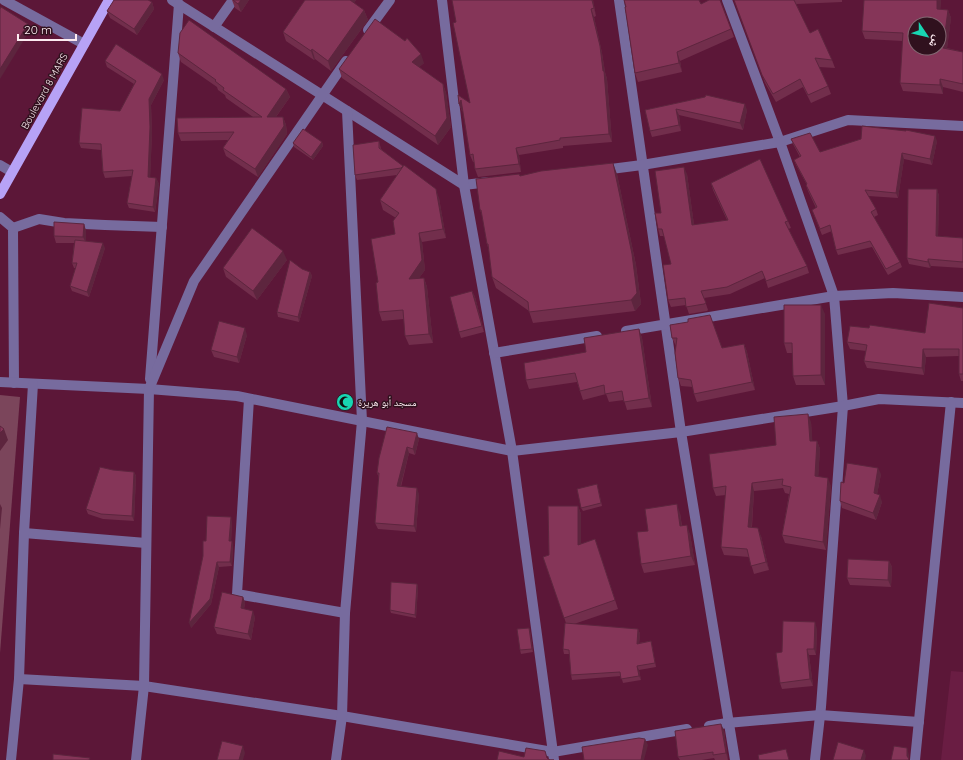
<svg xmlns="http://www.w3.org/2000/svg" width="963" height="760" font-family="Quicksand,'Noto Naskh Arabic',sans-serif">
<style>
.built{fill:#6a1d43}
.green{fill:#7b455b}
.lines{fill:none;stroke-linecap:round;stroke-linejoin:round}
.minor{stroke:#776b9e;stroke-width:10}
.major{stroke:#b7a2f6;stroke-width:10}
.wall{fill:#722e4c}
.shaded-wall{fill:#5d253e}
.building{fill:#853558;stroke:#5d253e;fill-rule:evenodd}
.labels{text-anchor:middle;stroke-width:3;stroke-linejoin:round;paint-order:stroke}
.street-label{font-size:10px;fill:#fdebf1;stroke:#30111e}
.poi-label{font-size:10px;fill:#fdebf1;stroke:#30111e;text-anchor:start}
</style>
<rect width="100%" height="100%" fill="#5c1738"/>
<path class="built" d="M 951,671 L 963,672 L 963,760 L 941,760 Z"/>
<path class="green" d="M 0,395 L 20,397 L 0,653 Z"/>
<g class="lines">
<g class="minor">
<path d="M 4,0 L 84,44"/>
<path d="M 172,0 L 464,185 L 489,182"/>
<path d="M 442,0 L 464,185 L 512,451 L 554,760"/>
<path d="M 619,0 L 681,432 L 735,760"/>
<path d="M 727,0 L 780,142 L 834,296 L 843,406 L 821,707 L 815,760"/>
<path d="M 214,27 L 233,0"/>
<path d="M 368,30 L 390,0"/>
<path d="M 0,165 L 12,172"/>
<path d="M 603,170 L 642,165 L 780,142 L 848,120 L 963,126"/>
<path d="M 0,217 L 13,228 L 14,383"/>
<path d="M 13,228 L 39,219 L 64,223 L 105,225 L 162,227"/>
<path d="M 626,331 L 834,296 L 893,293 L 963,297"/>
<path d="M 494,353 L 597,336"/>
<path d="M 150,379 L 179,4"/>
<path d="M 0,382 L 149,389 L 237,396 L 512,451 L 681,432 L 843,406 L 879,399 L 963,403"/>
<path d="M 249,399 L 237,594 L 345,613"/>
<path d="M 24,533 L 146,543"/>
<path d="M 19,679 L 144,686 L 342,716 L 553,752 L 687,729"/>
<path d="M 709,726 L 727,723 L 820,715 L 919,722"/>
<path d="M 11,760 L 19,679 L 24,533 L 33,384"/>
<path d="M 136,760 L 144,686 L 149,389 L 194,281 L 346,61"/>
<path d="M 336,760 L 342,716 L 345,613 L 362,421 L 347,111"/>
<path d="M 915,760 L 951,402"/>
</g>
<path class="major" d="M 0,194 L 109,0"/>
</g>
<g class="wall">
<path d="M 232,0 L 249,0 L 241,12 L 235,8 Z"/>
<path d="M 305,0 L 356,0 L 354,3 L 364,10 L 368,20 L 331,71 L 315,59 L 314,60 L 286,41 L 283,32 Z"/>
<path d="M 593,0 L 596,16 L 594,17 L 602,53 L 605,72 L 607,79 L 612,142 L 563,146 L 563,148 L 519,155 L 521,172 L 478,177 L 475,169 L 474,162 L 473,162 L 470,155 L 463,110 L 462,111 L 459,104 L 470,103 L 456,22 Z"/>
<path d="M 720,0 L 734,37 L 680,61 L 682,72 L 638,82 L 635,73 L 701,4 Z"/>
<path d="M 734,0 L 842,0 L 842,2 L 796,4 L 810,33 L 832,60 L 835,68 L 819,67 L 828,86 L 831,94 L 811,103 L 803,87 L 776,102 L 765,83 Z"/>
<path d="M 864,0 L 941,0 L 940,9 L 948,10 L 951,18 L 947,48 L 963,52 L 963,92 L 943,87 L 943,94 L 903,91 L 900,83 L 903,41 L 865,39 L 862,31 Z"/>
<path d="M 152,2 L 154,9 L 137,35 L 110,18 L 107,11 Z"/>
<path d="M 178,53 L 286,89 L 290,97 L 276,117 L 283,117 L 286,125 L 287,134 L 258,177 L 226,156 L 223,148 L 228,140 L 181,141 L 178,133 L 253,117 L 226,98 L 225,95 L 218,90 L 217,87 L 181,62 Z"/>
<path d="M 105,61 L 164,80 L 151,105 L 152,133 L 150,177 L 156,178 L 159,184 L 155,212 L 129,208 L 127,203 L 132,176 L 105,178 L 103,172 L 101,150 L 81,148 L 79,143 L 120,111 L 134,84 L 107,67 Z"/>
<path d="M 424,63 L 419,67 L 443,84 L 446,93 L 451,127 L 438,145 L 342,78 L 339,69 Z"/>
<path d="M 705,97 L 747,110 L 743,130 L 679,115 L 681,131 L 652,137 L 650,131 L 645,110 Z"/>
<path d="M 791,139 L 820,152 L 937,141 L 932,165 L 904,159 L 898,198 L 868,196 L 876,209 L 878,215 L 874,217 L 900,262 L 902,267 L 888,275 L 872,247 L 838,255 L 836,250 L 832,231 L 822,235 L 812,210 L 816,208 L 808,191 L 806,185 L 807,185 L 796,165 L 794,160 L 800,157 L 793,144 Z"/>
<path d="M 379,141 L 381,149 L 439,198 L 446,238 L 422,242 L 425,270 L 419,278 L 424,278 L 427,287 L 433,343 L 409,345 L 405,336 L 404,319 L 382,321 L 379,312 L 378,282 L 395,234 L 396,218 L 383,210 L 380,200 L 397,175 L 357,180 L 355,175 Z"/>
<path d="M 322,142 L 323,146 L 313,160 L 294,147 L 293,143 Z"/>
<path d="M 519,174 L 520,176 L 617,174 L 636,265 L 641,304 L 635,311 L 533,323 L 529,311 L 496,288 L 492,277 L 489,251 L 487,244 L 482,215 L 480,210 Z"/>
<path d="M 687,174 L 694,225 L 727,220 L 713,190 L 711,183 L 788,221 L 791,228 L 788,229 L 807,266 L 809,273 L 768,288 L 765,278 L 730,294 L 704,298 L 708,310 L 707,311 L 689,314 L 686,305 L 671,307 L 668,300 L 671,264 L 664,236 L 660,236 L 658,229 L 661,213 Z"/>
<path d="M 937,189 L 939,196 L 938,236 L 963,238 L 963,268 L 931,266 L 930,268 L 909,264 L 907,258 Z"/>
<path d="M 84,224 L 86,231 L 86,241 L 105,248 L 89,297 L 72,291 L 70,286 L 76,268 L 74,268 L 72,263 L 74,243 L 56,243 L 54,236 Z"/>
<path d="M 287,260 L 257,300 L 226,277 L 223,268 Z"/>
<path d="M 310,272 L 312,276 L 299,322 L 278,317 L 277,312 Z"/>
<path d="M 472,291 L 475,297 L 484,332 L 461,338 L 459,332 Z"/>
<path d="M 963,308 L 963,381 L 961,381 L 959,374 L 959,356 L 926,357 L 924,375 L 867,368 L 864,361 L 866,351 L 850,349 L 847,342 L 869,328 L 925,333 Z"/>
<path d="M 825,314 L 825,385 L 796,385 L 793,376 L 793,353 L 787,353 L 784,343 Z"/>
<path d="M 670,325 L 722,348 L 744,344 L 747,352 L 755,390 L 697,402 L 694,394 L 693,387 L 681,386 L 678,378 L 676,346 L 672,338 Z"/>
<path d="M 639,329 L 642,338 L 652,407 L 627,410 L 624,400 L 609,402 L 606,394 L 583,400 L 577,382 L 529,389 L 526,380 L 586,352 Z"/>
<path d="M 247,335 L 239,363 L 214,357 L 211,350 Z"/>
<path d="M 811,422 L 812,441 L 817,441 L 820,449 L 818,477 L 831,486 L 826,550 L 785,543 L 782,535 L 789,494 L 785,493 L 783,488 L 754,491 L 752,527 L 761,536 L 769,570 L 754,574 L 749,557 L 724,555 L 721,547 L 726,495 L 716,496 L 713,488 Z"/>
<path d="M 387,427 L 419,439 L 415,455 L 409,453 L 401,487 L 419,494 L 416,532 L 378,529 L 375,523 L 379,478 L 377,473 Z"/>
<path d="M 113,470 L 134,472 L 136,476 L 134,521 L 103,519 L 88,514 L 86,509 Z"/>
<path d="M 881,474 L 877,494 L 882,502 L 876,520 L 842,508 L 840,501 L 844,483 Z"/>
<path d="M 597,484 L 602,506 L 583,511 L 581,508 Z"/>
<path d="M 578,506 L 581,514 L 581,544 L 595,539 L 618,609 L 574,624 L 638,629 L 640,634 L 639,643 L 651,641 L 652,646 L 656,667 L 639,670 L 641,680 L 623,683 L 621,676 L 572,680 L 571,675 L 569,654 L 564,654 L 563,649 L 566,623 L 543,557 L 549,555 Z"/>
<path d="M 680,513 L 682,526 L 690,534 L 695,565 L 644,573 L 641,564 L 648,531 Z"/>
<path d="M 232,522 L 231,541 L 233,545 L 232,566 L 219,567 L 211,604 L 191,628 L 206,541 Z"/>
<path d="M 889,561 L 892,567 L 891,587 L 850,585 L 847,578 Z"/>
<path d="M 417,584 L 418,587 L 416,618 L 391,613 L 390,610 Z"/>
<path d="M 243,597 L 245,603 L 244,609 L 255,617 L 251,640 L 217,634 L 214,627 Z"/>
<path d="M 529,628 L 530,631 L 533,652 L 521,654 L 520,650 Z"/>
<path d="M 817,629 L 816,655 L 809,655 L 813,686 L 782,689 L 780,683 L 782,652 Z"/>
<path d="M 724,730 L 728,760 L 715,760 L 714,758 L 702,760 L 680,760 L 678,757 Z"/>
</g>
<g class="shaded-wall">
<path d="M 241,0 L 249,0 L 241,12 L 238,4 Z"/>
<path d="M 348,0 L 356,0 L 351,8 Z"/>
<path d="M 592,0 L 593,0 L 596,16 Z"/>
<path d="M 937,0 L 941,0 L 940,17 L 937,9 Z"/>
<path d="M 152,2 L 154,9 L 137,35 L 134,29 Z"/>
<path d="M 591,9 L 594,17 L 602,53 L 605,72 L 607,79 L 612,142 L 609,134 L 603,71 Z"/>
<path d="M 364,10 L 368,20 L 331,71 L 328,61 Z"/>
<path d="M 948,10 L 951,18 L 946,56 L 943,48 Z"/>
<path d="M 28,24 L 30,30 L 0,79 L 0,69 Z"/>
<path d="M 312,49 L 315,59 L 314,60 L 311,51 Z"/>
<path d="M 677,52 L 680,61 L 682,72 L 679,63 Z"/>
<path d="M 421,54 L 424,63 L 415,71 L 412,62 Z"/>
<path d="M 162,74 L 164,80 L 151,105 L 152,133 L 150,183 L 148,177 L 149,99 Z"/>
<path d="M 940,79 L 943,87 L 943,94 L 940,85 Z"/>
<path d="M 443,84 L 446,93 L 451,127 L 438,145 L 435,136 Z"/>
<path d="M 286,89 L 290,97 L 270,125 L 267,117 Z"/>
<path d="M 461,100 L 464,108 L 462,111 L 459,104 Z"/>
<path d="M 745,104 L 747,110 L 743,130 L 740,123 Z"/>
<path d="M 676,109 L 679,115 L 681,131 L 679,125 Z"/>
<path d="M 283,117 L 286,125 L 287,134 L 258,177 L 255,169 Z"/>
<path d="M 935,136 L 937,141 L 932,165 L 930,159 Z"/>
<path d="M 322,142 L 323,146 L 313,160 L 311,157 Z"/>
<path d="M 516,148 L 519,155 L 521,172 L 519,164 Z"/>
<path d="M 902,153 L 904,159 L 898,198 L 896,193 Z"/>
<path d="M 613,163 L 617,174 L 636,265 L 641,304 L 635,311 L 631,300 Z"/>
<path d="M 684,167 L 687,174 L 695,232 L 692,225 Z"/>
<path d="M 156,178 L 159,184 L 155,212 L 153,207 Z"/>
<path d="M 436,189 L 439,198 L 446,238 L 443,229 Z"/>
<path d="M 937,189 L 939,196 L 938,242 L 936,236 Z"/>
<path d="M 84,224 L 86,231 L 86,243 L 83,237 Z"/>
<path d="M 419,233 L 422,242 L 425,270 L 412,288 L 409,279 Z"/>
<path d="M 103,243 L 105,248 L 89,297 L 87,292 Z"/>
<path d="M 283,251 L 287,260 L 257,300 L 253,291 Z"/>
<path d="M 928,259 L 931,266 L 930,268 L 928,262 Z"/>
<path d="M 310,272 L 312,276 L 299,322 L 298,317 Z"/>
<path d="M 424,278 L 427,287 L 433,343 L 429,334 Z"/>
<path d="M 472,291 L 475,297 L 484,332 L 482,326 Z"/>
<path d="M 821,305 L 825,314 L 825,385 L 821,375 Z"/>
<path d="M 245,328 L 247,335 L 239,363 L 237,357 Z"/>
<path d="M 639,329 L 642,338 L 652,407 L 649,398 Z"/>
<path d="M 744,344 L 747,352 L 755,390 L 752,382 Z"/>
<path d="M 923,349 L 926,357 L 924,375 L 922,368 Z"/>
<path d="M 808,414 L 811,422 L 813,448 L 810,441 Z"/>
<path d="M 4,429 L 8,440 L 0,451 L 0,433 Z"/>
<path d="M 417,433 L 419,439 L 415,455 L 413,449 Z"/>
<path d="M 817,441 L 820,449 L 818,484 L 815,476 Z"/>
<path d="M 407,447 L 409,453 L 399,492 L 397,486 Z"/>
<path d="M 878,468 L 881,474 L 876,500 L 874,493 Z"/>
<path d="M 134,472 L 136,476 L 134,521 L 132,516 Z"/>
<path d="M 828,478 L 831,486 L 826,550 L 823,542 Z"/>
<path d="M 752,483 L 754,491 L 751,535 L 748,527 Z"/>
<path d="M 417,488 L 419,494 L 416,532 L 414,526 Z"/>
<path d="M 880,495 L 882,502 L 876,520 L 873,513 Z"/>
<path d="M 0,504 L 2,508 L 0,529 Z"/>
<path d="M 677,504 L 680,513 L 683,535 L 680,526 Z"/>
<path d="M 578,506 L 581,514 L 581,553 L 578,545 Z"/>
<path d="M 231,517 L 232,522 L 231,545 L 229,541 Z"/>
<path d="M 687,525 L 690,534 L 695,565 L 691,556 Z"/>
<path d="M 758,528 L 761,536 L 769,570 L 766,562 Z"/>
<path d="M 232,541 L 233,545 L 232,566 L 230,562 Z"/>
<path d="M 889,561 L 892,567 L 891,587 L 888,580 Z"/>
<path d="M 217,562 L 219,567 L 211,604 L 191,628 L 189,623 Z"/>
<path d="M 417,584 L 418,587 L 416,618 L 415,615 Z"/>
<path d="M 243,597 L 245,603 L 243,614 L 241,608 Z"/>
<path d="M 253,611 L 255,617 L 251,640 L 248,634 Z"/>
<path d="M 815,622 L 817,629 L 816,655 L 814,649 Z"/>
<path d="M 529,628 L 530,631 L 533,652 L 532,649 Z"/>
<path d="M 638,629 L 640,634 L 639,648 L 637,644 Z"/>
<path d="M 807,649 L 809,655 L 813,686 L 810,679 Z"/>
<path d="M 637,666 L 639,670 L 641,680 L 639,676 Z"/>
<path d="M 721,724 L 724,730 L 728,760 L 726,753 Z"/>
<path d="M 645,739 L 648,745 L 644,760 L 641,760 Z"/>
<path d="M 243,746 L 245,753 L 243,760 L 239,760 Z"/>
<path d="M 907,748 L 909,755 L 909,760 L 908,760 L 907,756 Z"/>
<path d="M 864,750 L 866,756 L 865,760 L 861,760 Z"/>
</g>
<g class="building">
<path d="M 114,0 L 148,0 L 152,2 L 134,29 L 107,11 Z"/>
<path d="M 233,0 L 241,0 L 238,4 Z"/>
<path d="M 305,0 L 350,0 L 364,10 L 328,61 L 312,49 L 311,51 L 283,32 Z"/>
<path d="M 452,0 L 592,0 L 594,8 L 591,9 L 600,46 L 603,71 L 604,71 L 609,134 L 560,138 L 560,140 L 516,148 L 519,164 L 475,169 L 473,154 L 470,155 L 461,100 L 459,104 L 458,95 L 470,103 L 453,23 L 456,22 Z"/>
<path d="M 624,0 L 699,0 L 701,4 L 709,0 L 720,0 L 731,29 L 677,52 L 679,63 L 635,73 L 625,7 L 626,7 Z"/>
<path d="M 734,0 L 794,0 L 810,33 L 818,29 L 832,60 L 815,58 L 828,86 L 808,95 L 800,79 L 773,94 L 762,75 Z"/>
<path d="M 864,0 L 937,0 L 937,9 L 948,10 L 943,48 L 963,52 L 963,84 L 940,79 L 940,85 L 900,83 L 903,33 L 862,31 ZM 915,24 L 939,24 L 939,48 L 915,48 Z"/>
<path d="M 1,7 L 28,24 L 0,69 L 0,9 Z"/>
<path d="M 375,19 L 405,41 L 407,38 L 421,54 L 412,62 L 443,84 L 447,118 L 435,136 L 339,69 Z"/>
<path d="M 189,20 L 286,89 L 267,117 L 283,117 L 284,126 L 255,169 L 223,148 L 234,132 L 178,133 L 177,118 L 262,117 L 223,90 L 224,88 L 215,81 L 216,80 L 178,53 L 180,33 Z"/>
<path d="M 116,44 L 162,74 L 149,99 L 150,127 L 148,177 L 156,178 L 153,207 L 127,203 L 133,170 L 103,172 L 101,144 L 79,143 L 82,108 L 120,111 L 136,81 L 105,61 Z"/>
<path d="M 706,95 L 745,104 L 740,123 L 676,109 L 679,125 L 650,131 L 645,110 L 705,97 Z"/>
<path d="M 862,126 L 906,131 L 906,130 L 935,136 L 930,159 L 902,153 L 896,193 L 865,190 L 876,209 L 871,212 L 900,262 L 886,269 L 870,241 L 836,250 L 830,225 L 820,229 L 812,210 L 817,207 L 806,185 L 807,184 L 794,160 L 801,156 L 791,139 L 810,133 L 820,152 L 861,139 Z"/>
<path d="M 303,129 L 322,142 L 311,157 L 293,143 Z"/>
<path d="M 379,141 L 379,148 L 403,166 L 401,168 L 355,175 L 353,145 Z"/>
<path d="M 760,159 L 788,221 L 785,222 L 807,266 L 766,281 L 762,271 L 727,287 L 701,291 L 706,303 L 704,304 L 686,307 L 685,298 L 668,300 L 663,265 L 671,264 L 662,229 L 658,229 L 655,213 L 661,213 L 655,171 L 684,167 L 692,225 L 728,220 L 711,183 Z"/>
<path d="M 613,163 L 632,254 L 637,293 L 631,300 L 529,312 L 528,302 L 492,277 L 488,244 L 487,244 L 481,210 L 480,210 L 476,179 L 519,174 L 520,176 L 541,171 Z"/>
<path d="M 404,165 L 436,189 L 443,229 L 419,233 L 422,260 L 409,279 L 424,278 L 429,334 L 405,336 L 403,310 L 379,312 L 376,283 L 378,282 L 371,239 L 395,234 L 393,221 L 399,213 L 380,200 Z"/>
<path d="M 908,189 L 937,189 L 936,236 L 963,238 L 963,262 L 928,259 L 928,262 L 907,258 Z"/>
<path d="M 54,222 L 84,224 L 83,237 L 54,236 Z"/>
<path d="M 252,228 L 283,251 L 253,291 L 223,268 Z"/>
<path d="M 75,240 L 103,243 L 87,292 L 70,286 L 77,263 L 72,263 Z"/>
<path d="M 290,260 L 302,269 L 310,272 L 298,317 L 277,312 Z"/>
<path d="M 472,291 L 482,326 L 459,332 L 450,297 Z"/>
<path d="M 929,303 L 963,308 L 963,374 L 959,374 L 959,349 L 923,349 L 922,368 L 864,361 L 867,345 L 847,342 L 850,326 L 869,328 L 870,325 L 925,333 Z"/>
<path d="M 784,305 L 821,305 L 821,375 L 793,376 L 792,343 L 784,343 Z"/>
<path d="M 710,315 L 722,348 L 744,344 L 752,382 L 694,394 L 691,380 L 678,378 L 675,353 L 677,338 L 672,338 L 670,325 L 688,322 L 688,319 Z"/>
<path d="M 219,321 L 245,328 L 237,357 L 211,350 Z"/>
<path d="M 639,329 L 649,398 L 624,402 L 622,391 L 605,394 L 604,385 L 580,391 L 575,373 L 526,380 L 524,363 L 586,352 L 584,338 Z"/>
<path d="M 808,414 L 810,441 L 817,441 L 815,476 L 828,478 L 823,542 L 782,535 L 791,487 L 782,485 L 783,479 L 752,483 L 748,527 L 758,528 L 766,562 L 751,566 L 747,549 L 721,547 L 726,486 L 713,488 L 709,454 L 776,445 L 774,417 Z"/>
<path d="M 0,426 L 4,429 L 0,433 Z"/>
<path d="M 387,427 L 417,433 L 413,449 L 407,447 L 397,486 L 417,488 L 414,526 L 375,523 L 379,473 L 377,473 L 379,458 Z"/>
<path d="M 847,463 L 878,468 L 874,493 L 880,495 L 873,513 L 840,501 L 841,482 L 844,483 Z"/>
<path d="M 100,467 L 113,470 L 134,472 L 132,516 L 101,514 L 86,509 Z"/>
<path d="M 597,484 L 601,503 L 581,508 L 577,489 Z"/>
<path d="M 677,504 L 680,526 L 687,525 L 691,556 L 641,564 L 637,532 L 648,531 L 645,509 Z"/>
<path d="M 548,506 L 578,506 L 578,545 L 595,539 L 615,600 L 564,618 L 543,557 L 549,555 Z"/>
<path d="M 207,516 L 231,517 L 229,541 L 232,541 L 230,562 L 217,562 L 210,599 L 189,623 L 203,556 L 203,541 L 206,541 Z"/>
<path d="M 848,559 L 889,561 L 888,580 L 847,578 Z"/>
<path d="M 391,582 L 417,584 L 415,615 L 390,610 Z"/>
<path d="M 222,592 L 243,597 L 241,608 L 253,611 L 248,634 L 214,627 Z"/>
<path d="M 783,621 L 815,622 L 814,649 L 807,649 L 810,679 L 780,683 L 776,653 L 782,652 Z"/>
<path d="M 565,623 L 638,629 L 637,644 L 651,641 L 655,663 L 637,666 L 639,676 L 621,679 L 620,672 L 571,675 L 569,650 L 563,649 Z"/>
<path d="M 529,628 L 532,649 L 520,650 L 517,629 Z"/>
<path d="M 721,724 L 726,753 L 713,755 L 713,752 L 678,757 L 675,731 Z"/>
<path d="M 639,738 L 645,739 L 641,760 L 584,760 L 582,747 Z"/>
<path d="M 222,741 L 243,746 L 239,760 L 217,760 Z"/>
<path d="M 838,742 L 864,750 L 861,760 L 833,760 Z"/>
<path d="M 894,746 L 907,748 L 907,756 L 909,759 L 908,760 L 891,760 Z"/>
<path d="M 526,748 L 545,751 L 547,758 L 550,760 L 554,760 L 497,760 L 499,751 L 524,757 Z"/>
<path d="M 786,749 L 789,760 L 759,760 L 758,755 Z"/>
<path d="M 53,754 L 90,758 L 89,760 L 53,760 Z"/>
</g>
<defs>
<g id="mosque-disc" transform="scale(0.9)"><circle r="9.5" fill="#18d5b2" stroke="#30111e"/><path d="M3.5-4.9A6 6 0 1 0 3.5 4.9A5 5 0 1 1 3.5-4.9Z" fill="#111"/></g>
</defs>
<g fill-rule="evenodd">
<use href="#mosque-disc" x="345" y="402"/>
</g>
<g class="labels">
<g class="street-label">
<text transform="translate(44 91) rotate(-61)" y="4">Boulevard 8 MARS</text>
</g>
<g class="poi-label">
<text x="358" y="406">مسجد أبو هريرة</text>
</g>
</g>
<g transform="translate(927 36) rotate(125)"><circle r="19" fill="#30111e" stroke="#826872"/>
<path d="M0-3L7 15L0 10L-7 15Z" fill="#18d5b2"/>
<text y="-6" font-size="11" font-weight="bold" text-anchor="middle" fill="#fdebf1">ش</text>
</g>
<path d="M18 34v6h58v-6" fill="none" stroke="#fdebf1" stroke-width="2"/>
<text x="24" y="34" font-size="12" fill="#fdebf1" stroke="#30111e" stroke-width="3" paint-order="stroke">20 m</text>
</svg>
